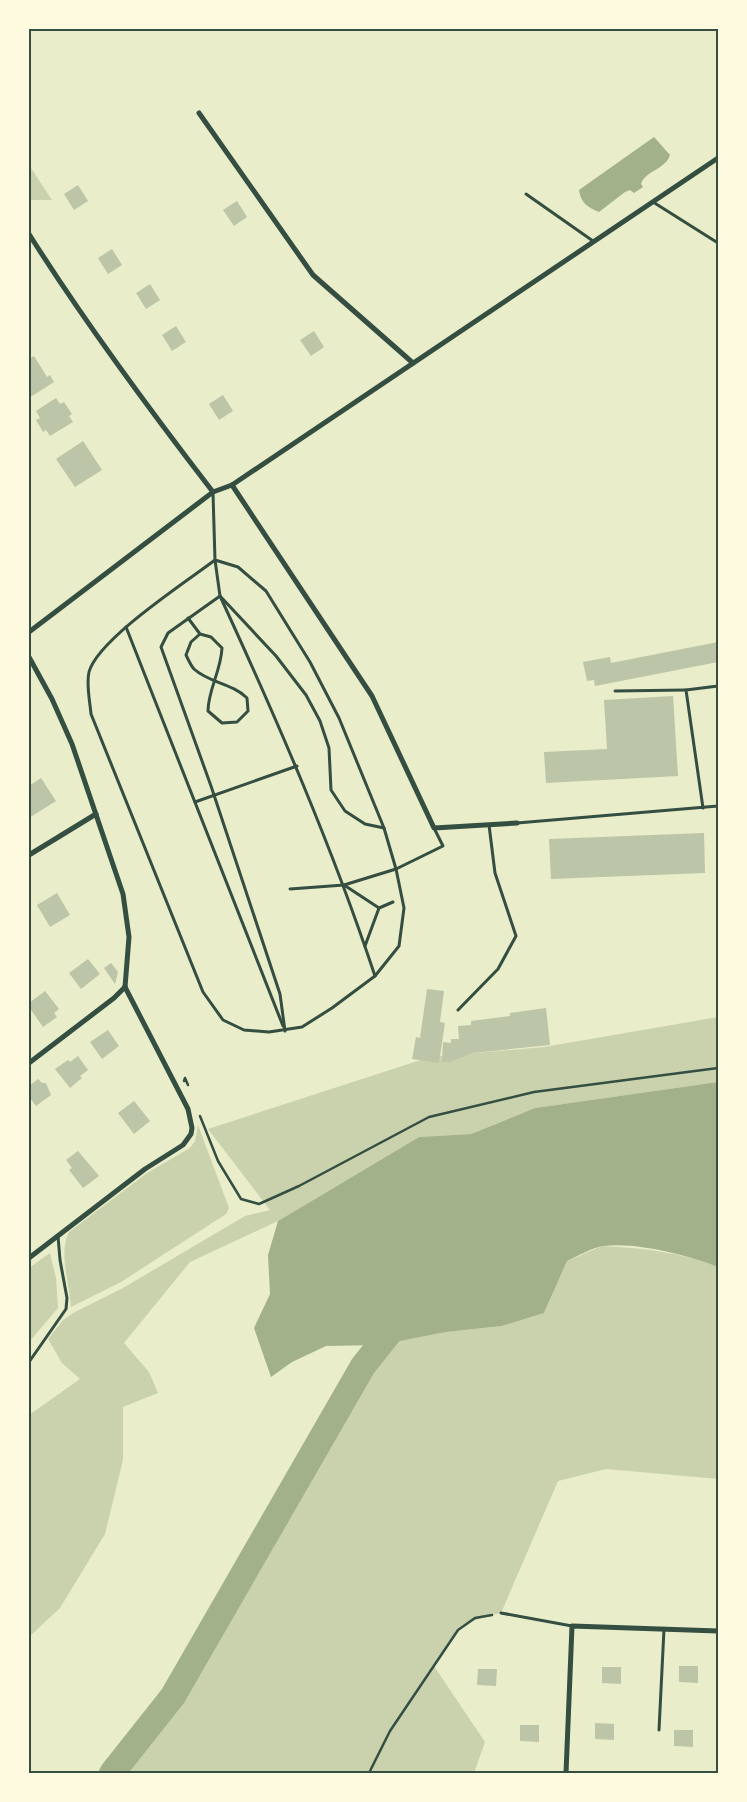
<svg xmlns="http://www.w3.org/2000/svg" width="747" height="1802" font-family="'Source Serif 4',serif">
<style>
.green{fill:#cad2ad}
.water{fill:#a3b18a}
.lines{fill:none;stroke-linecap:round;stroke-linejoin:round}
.river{stroke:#a3b18a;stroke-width:26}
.building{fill:#bcc5a7}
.path{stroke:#344e41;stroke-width:2.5}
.service{stroke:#344e41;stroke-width:3}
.minor{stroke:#344e41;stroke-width:5}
.neatline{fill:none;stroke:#344e41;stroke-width:2}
</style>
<rect width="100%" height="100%" fill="#e9edc9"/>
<g class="green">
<path d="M 29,165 L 52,200 L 29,200 Z"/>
<path d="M 718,1017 L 718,1082 L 535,1108 L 471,1134 L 419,1137 L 278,1221 L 190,1262 L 124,1343 L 149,1372 L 158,1393 L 123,1407 L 123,1460 L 105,1534 L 60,1608 L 29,1637 L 29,1415 L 80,1379 L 62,1363 L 48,1339 L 63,1320 L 73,1313 L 123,1288 L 245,1216 L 270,1210 L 208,1129 L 430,1057 L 544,1047 Z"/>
<path d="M 198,1125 L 229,1208 L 226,1214 L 121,1282 L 71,1307 C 70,1284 58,1253 69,1232 L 147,1173 L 190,1148 L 195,1141 Z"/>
<path d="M 602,1246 C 644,1248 679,1252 718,1267 L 718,1479 L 606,1469 L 558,1481 L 501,1613 C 458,1622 457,1631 434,1666 L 485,1742 L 474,1773 L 112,1773 L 173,1696 L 363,1366 L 380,1345 L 446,1332 L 502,1326 L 544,1313 L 567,1261 Z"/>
<path d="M 50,1253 L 56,1278 L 58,1308 L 29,1342 L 29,1268 Z"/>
</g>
<g class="water">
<path d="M 654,137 L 670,155 C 666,169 645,171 641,184 L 643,187 L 634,193 L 630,190 L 625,192 L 599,212 C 587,207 581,203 579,190 Z"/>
<path d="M 718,1082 L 718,1267 C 687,1255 637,1242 603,1246 C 591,1248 578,1256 567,1261 L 544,1313 L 502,1326 L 446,1332 L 380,1345 L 326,1346 L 292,1362 L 271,1377 L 254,1328 L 270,1294 L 268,1255 L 278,1221 L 419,1137 L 471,1134 L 535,1108 Z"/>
</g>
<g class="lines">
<path class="river" d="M 112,1773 L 173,1696 L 363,1366 L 402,1317"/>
</g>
<g class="building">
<path d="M 78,185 L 88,201 L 74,210 L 64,194 Z"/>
<path d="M 237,201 L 247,217 L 234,226 L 223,210 Z"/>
<path d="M 112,249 L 122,265 L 108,274 L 98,258 Z"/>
<path d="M 150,284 L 160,300 L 146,309 L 136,293 Z"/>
<path d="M 176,326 L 186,342 L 172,351 L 162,335 Z"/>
<path d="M 314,331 L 324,347 L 311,356 L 300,340 Z"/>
<path d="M 34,356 L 47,377 L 50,375 L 54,382 L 29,398 L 29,359 Z"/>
<path d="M 223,395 L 233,411 L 219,420 L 209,404 Z"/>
<path d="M 56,398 L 60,404 L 64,402 L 72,414 L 69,416 L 73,422 L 50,436 L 46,430 L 43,432 L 36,420 L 40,418 L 36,411 Z"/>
<path d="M 83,441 L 102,470 L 75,487 L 56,459 Z"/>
<path d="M 718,642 L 718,662 L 595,686 L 594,680 L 587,681 L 583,662 L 610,657 L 611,663 Z"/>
<path d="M 673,696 L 678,776 L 546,783 L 544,752 L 607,749 L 604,700 Z"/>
<path d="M 41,778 L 56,801 L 29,818 L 29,786 Z"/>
<path d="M 704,833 L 705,873 L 551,879 L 549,839 Z"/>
<path d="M 57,893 L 70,915 L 50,927 L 37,905 Z"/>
<path d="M 88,959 L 100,974 L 81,989 L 69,973 Z"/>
<path d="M 111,963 L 118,972 L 115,984 L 104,968 Z"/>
<path d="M 427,989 L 444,991 L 440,1022 L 445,1023 L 439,1063 L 412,1059 L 416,1037 L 420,1038 Z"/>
<path d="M 45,991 L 59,1009 L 54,1013 L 57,1017 L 43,1027 L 29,1007 L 29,1003 Z"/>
<path d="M 546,1008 L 550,1045 L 473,1053 L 449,1062 L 442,1062 L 443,1042 L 451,1043 L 451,1039 L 459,1039 L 458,1026 L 471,1025 L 471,1021 L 510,1016 L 510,1013 Z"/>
<path d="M 108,1030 L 119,1046 L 102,1059 L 90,1042 Z"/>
<path d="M 78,1056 L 88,1070 L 80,1076 L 82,1078 L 70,1088 L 55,1069 L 68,1060 L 70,1062 Z"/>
<path d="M 38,1079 L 42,1083 L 46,1083 L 51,1095 L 36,1106 L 29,1097 L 29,1086 Z"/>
<path d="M 134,1101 L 150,1121 L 134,1134 L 118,1113 Z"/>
<path d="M 78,1151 L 99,1176 L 83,1188 L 69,1170 L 72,1168 L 66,1160 Z"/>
<path d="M 679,1666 L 698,1666 L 698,1683 L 679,1682 Z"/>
<path d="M 602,1667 L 621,1667 L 621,1684 L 602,1683 Z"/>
<path d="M 478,1669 L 497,1669 L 496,1686 L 477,1685 Z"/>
<path d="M 595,1723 L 614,1724 L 614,1740 L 595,1739 Z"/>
<path d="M 520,1725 L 539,1725 L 539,1742 L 520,1741 Z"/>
<path d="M 674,1730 L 693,1730 L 693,1747 L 674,1746 Z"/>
</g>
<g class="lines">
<g class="path">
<path d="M 184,1081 L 185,1078 L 188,1085"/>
<path d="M 200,1116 L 218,1161 L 241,1199 L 259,1204 L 299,1186 L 429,1117 L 534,1092 L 718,1068"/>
<path d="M 369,1773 L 390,1731 L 458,1630 L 475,1618 L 492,1615"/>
</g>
<g class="service">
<path d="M 526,194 L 593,241"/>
<path d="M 653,202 L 718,243"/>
<path d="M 213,493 L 215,560 L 238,567 L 266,591 L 310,662 L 339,718 L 384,828 L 396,869 L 404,908 L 399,946 L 375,976 L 332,1008 L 302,1027 L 269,1032 L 244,1030 L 223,1020 L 203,992 L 91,714 C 90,702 86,684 89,672 C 98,639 186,582 215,560"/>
<path d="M 215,560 L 220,596 L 276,656 L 306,695 L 320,721 L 329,748 L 331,790 L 345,811 L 365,824 L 384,828"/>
<path d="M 188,618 L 200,634 L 211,637 L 222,648 C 221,671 208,690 208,711 L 222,723 L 237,722 L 248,711 L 247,698 C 232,683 209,683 194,669 C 191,666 188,659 186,655 L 191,642 L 200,634"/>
<path d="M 126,627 L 283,1026"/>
<path d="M 615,691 L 686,690"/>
<path d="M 195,802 L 297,766"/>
<path d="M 703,808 L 686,690 L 718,686"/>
<path d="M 517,823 L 718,806"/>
<path d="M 344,885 L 379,908 L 365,946"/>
<path d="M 290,889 L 344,885 L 396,869 L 443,846 L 434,828"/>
<path d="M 379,908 L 393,902"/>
<path d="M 458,1010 L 498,969 L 516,936 L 495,873 L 489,825"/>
<path d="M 285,1031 L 280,994 L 211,786 L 161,647 L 168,633 L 220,596 C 278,722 331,844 375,976"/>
<path d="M 29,1362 L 66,1309 L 67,1298 L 60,1260 L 58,1236"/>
<path d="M 501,1613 L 572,1626"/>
<path d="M 659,1730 L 664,1629"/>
</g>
<g class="minor">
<path d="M 199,113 L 313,275 L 413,363"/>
<path d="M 29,234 C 85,323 149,409 213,492"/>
<path d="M 232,485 L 372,696 L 434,828 L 517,823"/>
<path d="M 29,632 L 213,492 L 232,485 L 718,158"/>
<path d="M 29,657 L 52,699 L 72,744 L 123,894 L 129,937 L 125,987"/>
<path d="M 29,855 L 96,814"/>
<path d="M 29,1063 L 114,998 L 125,987"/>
<path d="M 29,1258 L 145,1169 L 183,1145 L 191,1134 L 192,1128 L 188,1109 L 125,987"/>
<path d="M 566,1773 L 572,1626 L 718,1631"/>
</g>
</g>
<rect width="747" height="1802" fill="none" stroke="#fefae0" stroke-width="60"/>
<rect x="30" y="30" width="687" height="1742" class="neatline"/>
</svg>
